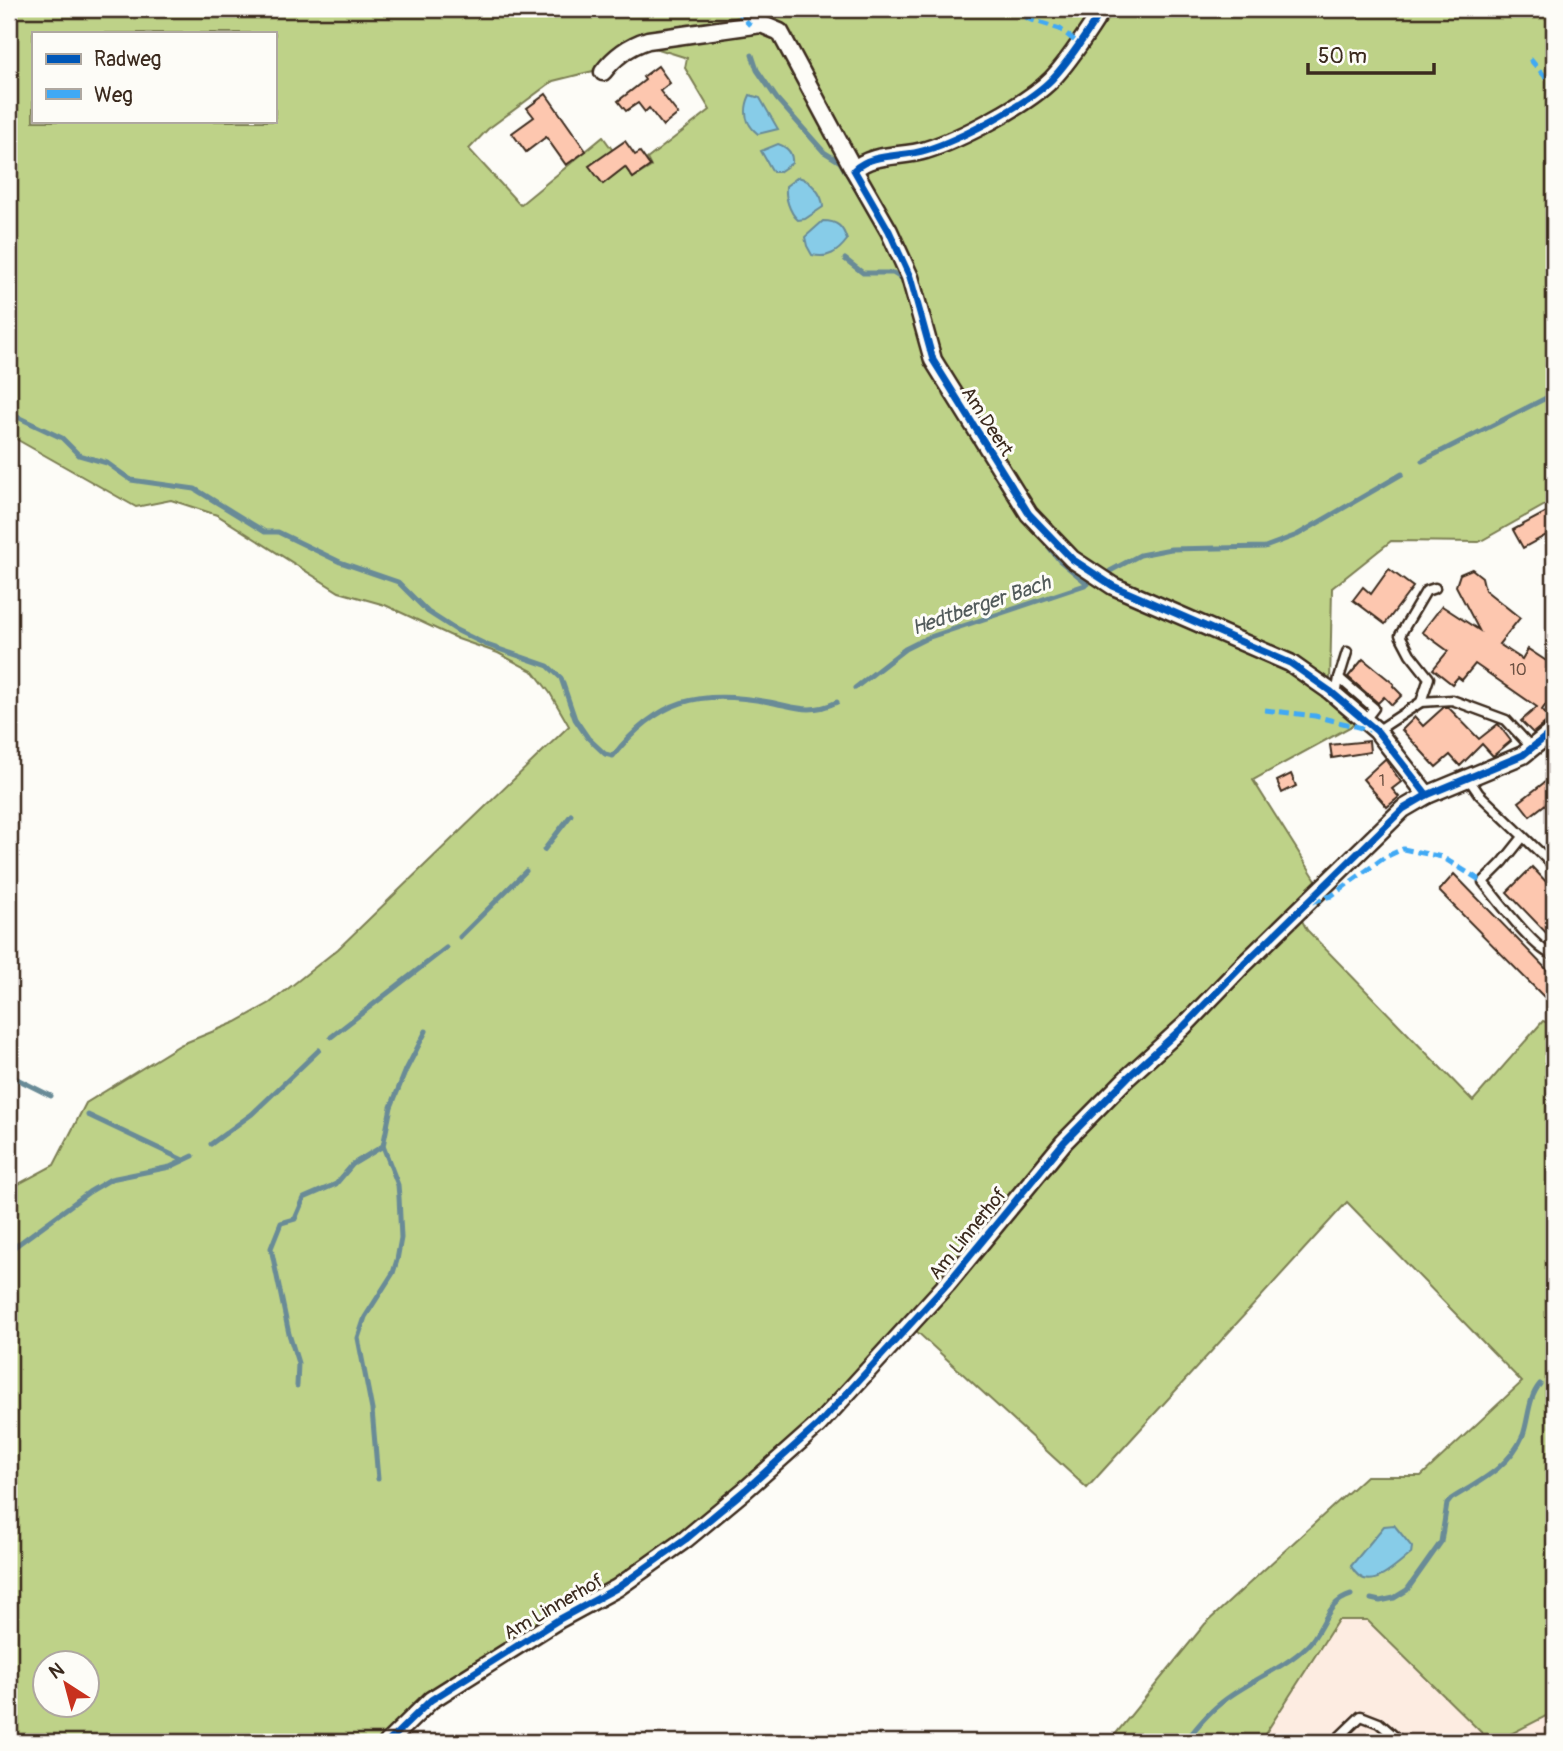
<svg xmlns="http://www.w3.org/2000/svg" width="1563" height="1751" font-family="Pangolin,sans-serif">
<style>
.built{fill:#fdece1}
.green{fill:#bed288;stroke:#7c7e53;stroke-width:2;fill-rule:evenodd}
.water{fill:#87cce8;stroke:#698b97;stroke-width:2}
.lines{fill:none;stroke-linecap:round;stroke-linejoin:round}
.stream{stroke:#698b97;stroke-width:5}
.building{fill:#fdc7af;stroke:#3b2a1e;stroke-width:2}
.service-casing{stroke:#3b2a1e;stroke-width:13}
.minor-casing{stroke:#3b2a1e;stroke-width:21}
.service{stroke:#fdfcf7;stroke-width:8}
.minor{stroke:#fdfcf7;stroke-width:16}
.quiet{stroke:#3fa9f5;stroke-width:5;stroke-dasharray:10 5;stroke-linecap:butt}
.cycleway-casing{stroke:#fdfcf7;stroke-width:11}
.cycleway{stroke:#0057b8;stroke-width:7}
.labels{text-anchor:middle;stroke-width:6;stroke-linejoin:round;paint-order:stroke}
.number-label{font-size:16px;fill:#6c5142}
.street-label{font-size:19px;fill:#3b2a1e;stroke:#fdfcf7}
.water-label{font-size:21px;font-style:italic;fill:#525b5b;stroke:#fdfcf7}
</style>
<rect width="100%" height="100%" fill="#fdfcf7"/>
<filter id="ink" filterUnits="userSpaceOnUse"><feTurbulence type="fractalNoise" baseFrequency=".0143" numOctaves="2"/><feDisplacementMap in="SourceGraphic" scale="14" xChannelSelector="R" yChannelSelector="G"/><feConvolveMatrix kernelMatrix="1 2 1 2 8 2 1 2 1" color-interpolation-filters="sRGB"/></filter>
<g filter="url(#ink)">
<g class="built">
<path d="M 1338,1620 L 1367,1620 L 1492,1742 L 1260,1742 Z"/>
<path d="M 1554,1712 L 1554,1742 L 1496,1742 Z"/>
</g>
<g class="green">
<path d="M 9,9 L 1554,9 L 1554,500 L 1479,542 L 1391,541 L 1332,588 L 1330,686 L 1280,654 L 1242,636 L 1141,595 L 1099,574 L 1077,561 L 1049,531 L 1040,519 L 1013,502 L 1040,536 L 1075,567 L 1111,589 L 1288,665 L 1340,702 L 1357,717 L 1359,722 L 1253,780 L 1318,883 L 1183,1022 L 1060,1141 L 947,1276 L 871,1362 L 797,1437 L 720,1506 L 635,1568 L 498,1649 L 431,1696 L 382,1742 L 9,1742 L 9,1189 L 54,1165 L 86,1103 L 180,1045 L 236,1022 L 270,1003 L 338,949 L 569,726 L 550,693 L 534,672 L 498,653 L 458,639 L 385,605 L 339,592 L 217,515 L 171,500 L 136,507 L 9,435 ZM 735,23 L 735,30 L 654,42 L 655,48 L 687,58 L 685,68 L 710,110 L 647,159 L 651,167 L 633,178 L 603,137 L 520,205 L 469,149 L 488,129 L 553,81 L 597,70 L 607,56 L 619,46 L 650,35 ZM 33,33 L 275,33 L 275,121 L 33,121 ZM 46,1664 L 88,1664 L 88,1706 L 46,1706 Z"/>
<path d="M 1300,917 L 1307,930 L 1473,1101 L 1543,1021 L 1554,1025 L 1554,1712 L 1495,1742 L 1491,1742 L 1367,1620 L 1338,1620 L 1260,1742 L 1109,1742 L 1205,1624 L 1366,1476 L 1421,1476 L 1522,1382 L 1347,1202 L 1087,1488 L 914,1329 L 1070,1145 Z"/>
</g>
<g class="water">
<path d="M 750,95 L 760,98 L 778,129 L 758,134 C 745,124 743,110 750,95 Z"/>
<path d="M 778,144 C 787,147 793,153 792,163 L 779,172 L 773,172 L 761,151 Z"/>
<path d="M 798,177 C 810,180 823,194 823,207 L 805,219 L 798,220 C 789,212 785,197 786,186 Z"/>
<path d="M 823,221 C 838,221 843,227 847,240 C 838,252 828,259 812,255 L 807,246 L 805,237 Z"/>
<path d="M 1394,1525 L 1412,1547 L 1411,1554 C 1393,1568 1367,1597 1351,1566 L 1384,1526 Z"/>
</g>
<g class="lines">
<g class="stream">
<path d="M 752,55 L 757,70 L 777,99 L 824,152 L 840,162 L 871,215"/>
<path d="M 845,259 L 863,273 L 893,273 L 906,281"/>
<path d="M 9,413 L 62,438 L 79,455 L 107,463 L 131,480 L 195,489 L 265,532 L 278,532 L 340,562 L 398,582 L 428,612 L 456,630 L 487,645 L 548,666 L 561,678 L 575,719 L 588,738 L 605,754 L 613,756 C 658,699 699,689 769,702 C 796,707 810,715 837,702"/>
<path d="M 1422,461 L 1554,394"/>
<path d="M 999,481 L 1011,499"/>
<path d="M 1110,571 L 1140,555 L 1171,549 L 1265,547 L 1297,535 L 1402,474"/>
<path d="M 855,688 L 905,649 L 927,638 L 1088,584 L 1059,560 L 1041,537"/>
<path d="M 544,850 L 571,815"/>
<path d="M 460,937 L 526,871"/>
<path d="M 331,1037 L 446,948"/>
<path d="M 9,1075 L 51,1096"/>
<path d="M 88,1115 L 183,1160"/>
<path d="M 211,1144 L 252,1114 L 319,1050"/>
<path d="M 9,1251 L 89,1192 L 111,1179 L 170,1167 L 193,1156"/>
<path d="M 297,1386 L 298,1363 L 289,1334 L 271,1248 L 281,1223 L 295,1219 L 304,1198 L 336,1184 L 353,1164 L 383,1146"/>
<path d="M 378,1479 L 372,1410 L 358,1338 L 365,1317 L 393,1273 L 397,1260 L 401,1238 L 399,1197 L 398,1185 L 383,1146 L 391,1107 L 406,1070 L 426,1031"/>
<path d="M 1371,1599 L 1380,1601 L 1394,1598 L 1407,1590 L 1441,1542 L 1447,1504 L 1451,1499 C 1478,1482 1510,1467 1523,1435 C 1529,1418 1528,1398 1540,1384"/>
<path d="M 1185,1742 C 1196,1728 1207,1714 1221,1703 C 1248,1681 1282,1670 1307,1646 C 1324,1630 1326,1602 1351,1595"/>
</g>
</g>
<g class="building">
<path d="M 658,66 L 670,83 L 660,91 L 678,114 L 663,126 L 649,108 L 645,112 L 638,103 L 626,111 L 618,101 L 645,80 L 643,77 Z"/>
<path d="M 546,94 L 586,151 L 566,165 L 546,137 L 526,152 L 512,133 L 534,117 L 527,108 Z"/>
<path d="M 625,141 L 635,155 L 640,152 L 650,166 L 633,178 L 625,167 L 603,184 L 589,166 Z"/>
<path d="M 1554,508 L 1554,531 L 1523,548 L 1513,530 Z"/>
<path d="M 1389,569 L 1413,587 L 1385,624 L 1353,600 L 1363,587 L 1371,594 Z"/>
<path d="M 1472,569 L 1482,577 L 1485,590 L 1520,618 L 1499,644 L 1522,659 L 1528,649 L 1554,666 L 1554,693 L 1542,710 L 1550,719 L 1533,733 L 1521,721 L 1537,707 L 1475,664 L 1462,680 L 1458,677 L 1452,684 L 1433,669 L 1448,651 L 1422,632 L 1442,606 L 1479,630 L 1456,586 L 1460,574 Z"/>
<path d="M 1363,659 L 1394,684 L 1393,686 L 1402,695 L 1392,705 L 1384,697 L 1378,703 L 1348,677 Z"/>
<path d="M 1444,707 L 1448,707 L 1479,739 L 1498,724 L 1511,741 L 1493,756 L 1482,744 L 1460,766 L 1450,755 L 1436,767 L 1402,730 L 1415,717 L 1423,726 Z"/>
<path d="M 1369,741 L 1370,752 L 1332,758 L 1330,745 Z"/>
<path d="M 1385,759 L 1401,782 L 1392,789 L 1399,797 L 1387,807 L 1363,779 Z"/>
<path d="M 1291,774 L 1296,786 L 1282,793 L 1277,781 Z"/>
<path d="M 1554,775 L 1554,813 L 1547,803 L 1530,816 L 1519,802 Z"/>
<path d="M 1532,867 L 1554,890 L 1554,941 L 1507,892 Z"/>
<path d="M 1454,874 L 1554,977 L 1554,1007 L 1439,891 Z"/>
</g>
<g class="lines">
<g class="service-casing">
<g id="service">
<path d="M 1339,678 L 1347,652"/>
<path d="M 1336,696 L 1339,678 L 1374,708 L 1364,721"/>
<path d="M 1421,702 L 1452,700 L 1506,720 L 1532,748"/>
<path d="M 1377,731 L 1421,702 L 1429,678 L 1410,654 L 1400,635 L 1426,591 L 1435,588"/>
<path d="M 1468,778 L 1479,794 L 1554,866"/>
<path d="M 1523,837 L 1503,862 L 1483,882 C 1496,898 1536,952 1554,955"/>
<path d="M 1334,1742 L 1361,1716 L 1379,1723 L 1401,1742"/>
</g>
</g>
<g class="minor-casing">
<g id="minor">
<path d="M 1103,9 C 1087,32 1072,58 1052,79 C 1028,104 959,140 926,150 C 902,158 873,152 854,170 L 889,231 L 910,277 L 933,360 L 1029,514 L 1072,559 L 1113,586 L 1290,663 L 1330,691 L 1377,731 L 1427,795"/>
<path d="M 603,72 C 615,56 629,46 648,40 L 761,24 L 780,32 L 854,170"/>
<path d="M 388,1742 L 431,1700 L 558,1620 L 617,1588 L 686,1539 L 745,1490 L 818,1425 L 947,1284 L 1064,1142 L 1128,1077 L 1184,1026 L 1240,968 L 1403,809 L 1427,795 L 1523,755 L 1554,730"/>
</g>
</g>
<use href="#service" class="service"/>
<use href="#minor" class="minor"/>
<g class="quiet">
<path d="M 735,9 L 750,25"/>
<path d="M 1013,9 L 1029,19 L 1060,29 L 1079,44"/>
<path d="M 1530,59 L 1554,87"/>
<path d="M 1265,710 L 1315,716 L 1370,730"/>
<path d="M 1312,902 L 1331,896 L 1385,857 L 1403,849 L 1442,857 L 1483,882"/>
</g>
<g class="cycleway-casing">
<g id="cycleway">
<path d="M 1103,9 C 1087,32 1072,58 1052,79 C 1028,104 959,140 926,150 C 902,158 873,152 854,170 L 889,231 L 910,277 L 933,360 L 1029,514 L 1072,559 L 1113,586 L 1290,663 L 1330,691 L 1377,731 L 1427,795"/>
<path d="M 388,1742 L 431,1700 L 558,1620 L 617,1588 L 686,1539 L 745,1490 L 818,1425 L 947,1284 L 1064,1142 L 1128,1077 L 1184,1026 L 1240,968 L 1403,809 L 1427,795 L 1523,755 L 1554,730"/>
</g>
</g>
<use href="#cycleway" class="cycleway"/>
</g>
</g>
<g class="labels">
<g class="number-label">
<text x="1518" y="675">10</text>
<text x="1382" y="786">1</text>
</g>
<g class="street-label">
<text transform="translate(988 421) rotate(57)" y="7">Am Deert</text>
<text transform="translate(967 1233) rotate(-51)" y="7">Am Linnerhof</text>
<text transform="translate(553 1606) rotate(-30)" y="7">Am Linnerhof</text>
</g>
<g class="water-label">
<text transform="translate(981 605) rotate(-19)" y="7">Hedtberger Bach</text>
</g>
</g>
<rect width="1563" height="1751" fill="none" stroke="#fdfcf7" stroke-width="35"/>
<rect x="18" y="18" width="1528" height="1716" fill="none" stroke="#3b2a1e" stroke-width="2.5" filter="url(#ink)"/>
<rect x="32" y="32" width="245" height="91" fill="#fdfcf7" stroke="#afa8a0" stroke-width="2"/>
<rect x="46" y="54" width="35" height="10" fill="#0057b8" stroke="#afa8a0" stroke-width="2"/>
<text x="94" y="66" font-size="21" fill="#3b2a1e">Radweg</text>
<rect x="46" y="89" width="35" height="10" fill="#3fa9f5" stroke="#afa8a0" stroke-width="2"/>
<text x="94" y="102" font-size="21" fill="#3b2a1e">Weg</text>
<g transform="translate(66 1684) rotate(324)"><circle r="33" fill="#fdfcf7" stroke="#afa8a0" stroke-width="2"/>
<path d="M0-5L12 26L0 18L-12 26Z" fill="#c8321e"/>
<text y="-10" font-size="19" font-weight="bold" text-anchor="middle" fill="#3b2a1e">N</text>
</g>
<path d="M1308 63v10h126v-10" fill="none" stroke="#3b2a1e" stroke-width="3.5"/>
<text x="1318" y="63" font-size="21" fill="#3b2a1e" stroke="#fdfcf7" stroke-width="5" paint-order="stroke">50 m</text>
</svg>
